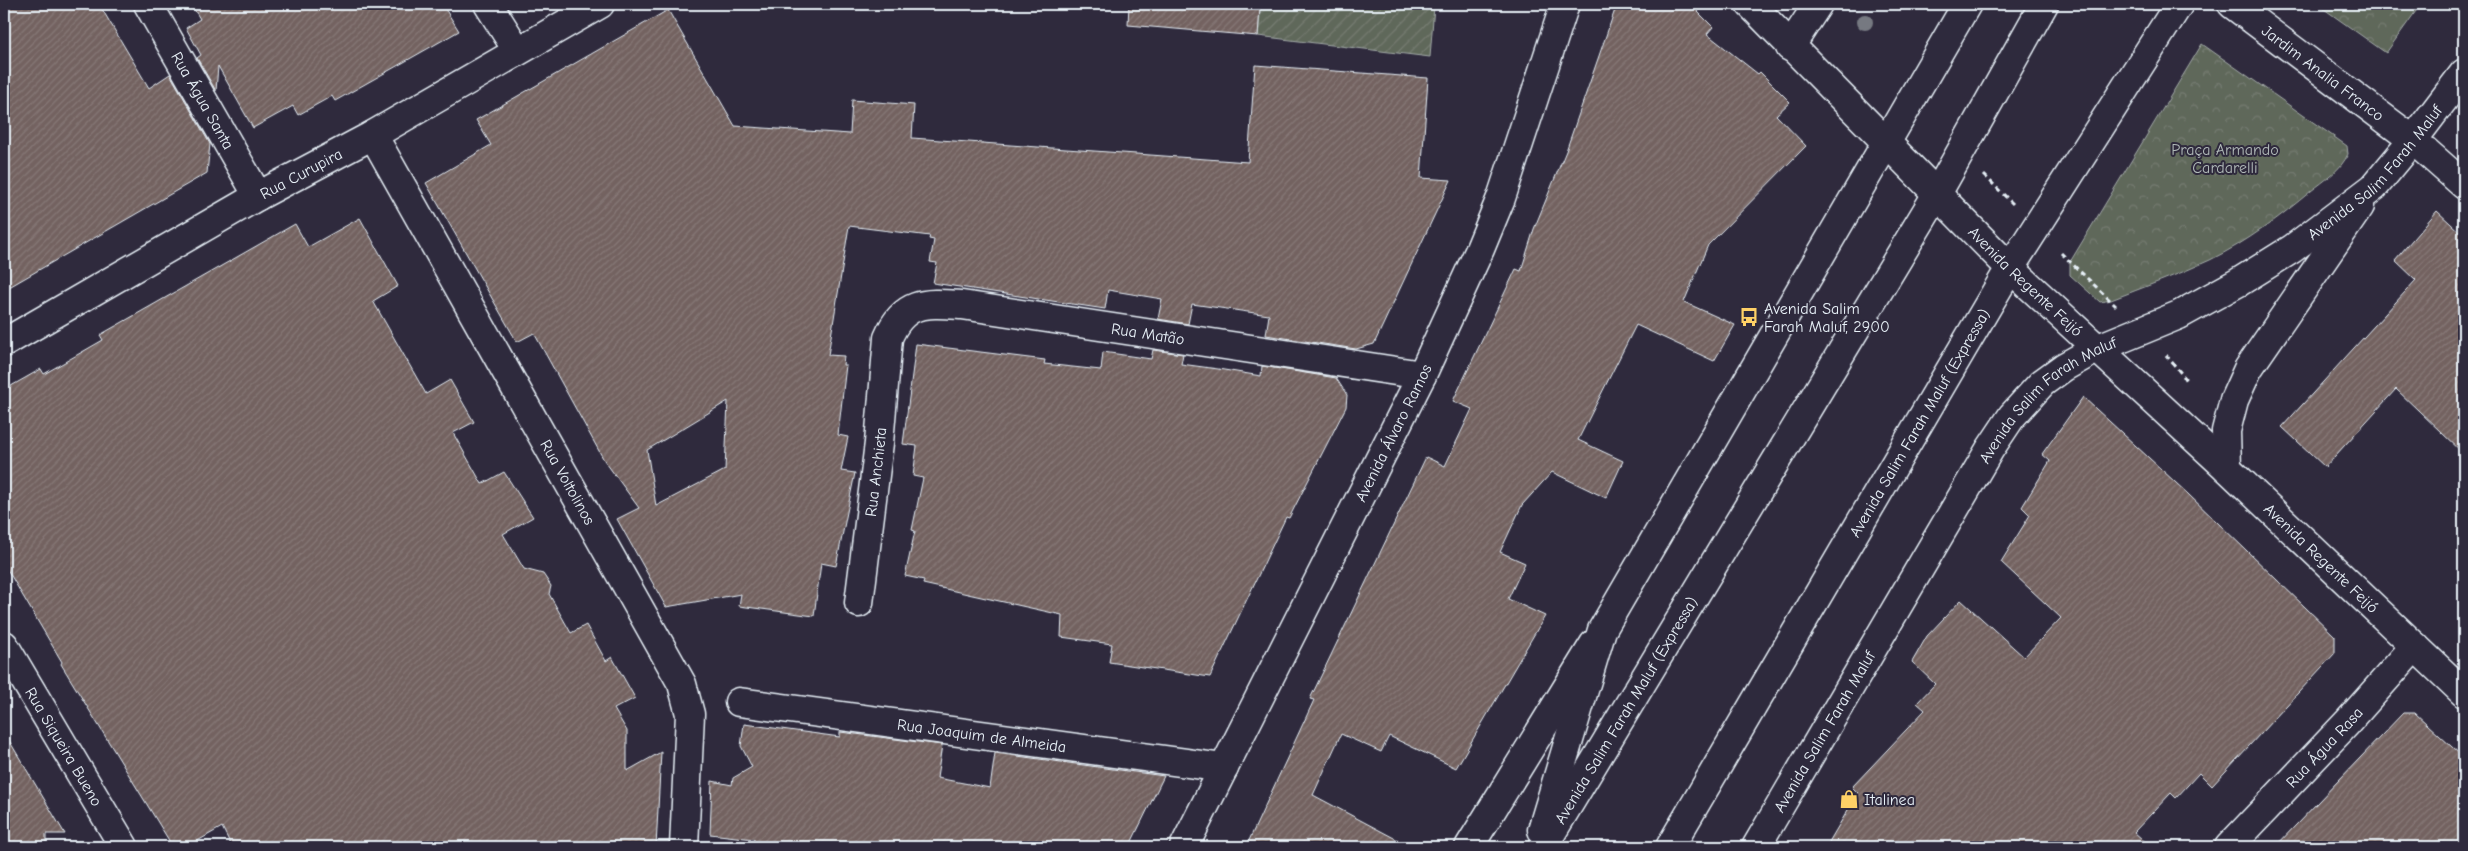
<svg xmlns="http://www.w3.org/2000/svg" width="2468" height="851" font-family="'Comic Neue',sans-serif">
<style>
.forest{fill:url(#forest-crowns);stroke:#a4aca9}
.garden{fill:url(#garden-furrows);stroke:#a4aca9}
.building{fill:url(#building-hatch);stroke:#e8f1f8;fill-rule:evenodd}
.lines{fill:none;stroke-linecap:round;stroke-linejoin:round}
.minor-casing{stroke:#e8f1f8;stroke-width:31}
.major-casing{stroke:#e8f1f8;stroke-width:31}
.highway-casing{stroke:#e8f1f8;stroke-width:31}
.path{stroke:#e8f1f8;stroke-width:3;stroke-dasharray:5 4;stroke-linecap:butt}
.minor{stroke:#2f2a3d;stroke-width:28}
.major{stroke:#2f2a3d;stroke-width:28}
.highway{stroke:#2f2a3d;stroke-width:28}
.tree{fill:#767981}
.labels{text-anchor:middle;stroke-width:4;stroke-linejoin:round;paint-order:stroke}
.street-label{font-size:16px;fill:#e8f1f8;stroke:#2f2a3d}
.park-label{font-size:16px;fill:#b1bab9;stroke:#2f2a3d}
.poi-label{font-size:16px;fill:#e8f1f8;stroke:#2f2a3d;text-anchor:start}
</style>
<defs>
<pattern id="forest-crowns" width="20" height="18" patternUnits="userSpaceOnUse" patternTransform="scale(1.25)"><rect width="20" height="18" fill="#5f675a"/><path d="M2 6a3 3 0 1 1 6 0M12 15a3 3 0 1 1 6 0" fill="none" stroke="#767d72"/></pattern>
<pattern id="garden-furrows" width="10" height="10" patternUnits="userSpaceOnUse" patternTransform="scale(1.25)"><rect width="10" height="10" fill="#5f675a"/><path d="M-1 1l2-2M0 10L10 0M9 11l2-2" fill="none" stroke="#767d72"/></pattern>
<pattern id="building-hatch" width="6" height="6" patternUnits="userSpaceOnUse" patternTransform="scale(1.25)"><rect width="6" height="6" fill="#736260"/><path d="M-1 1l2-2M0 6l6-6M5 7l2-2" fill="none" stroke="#877978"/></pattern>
</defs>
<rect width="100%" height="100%" fill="#2f2a3d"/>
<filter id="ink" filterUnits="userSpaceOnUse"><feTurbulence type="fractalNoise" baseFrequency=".02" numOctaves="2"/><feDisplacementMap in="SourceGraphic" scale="10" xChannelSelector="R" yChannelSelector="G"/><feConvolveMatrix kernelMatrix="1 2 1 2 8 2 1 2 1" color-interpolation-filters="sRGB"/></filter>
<g filter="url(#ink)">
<g class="forest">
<path d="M 2317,4 L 2421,4 L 2386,53 Z"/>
<path d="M 2202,44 L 2347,146 L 2348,154 C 2341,170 2325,180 2311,191 C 2280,217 2247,242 2210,260 C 2178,275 2144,287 2111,300 L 2100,302 L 2070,275 L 2070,262 Z"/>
</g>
<path class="garden" d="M 1261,4 L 1420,4 L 1434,6 L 1430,57 L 1258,36 Z"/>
<g class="building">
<path d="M 4,4 L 99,4 L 149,88 L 170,74 L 210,144 L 207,173 L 4,290 Z"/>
<path d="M 191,4 L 442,4 L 459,31 L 335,101 L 332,96 L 298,115 L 293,106 L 253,128 L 218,66 L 216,91 L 197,58 L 201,55 L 186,28 L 200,19 Z"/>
<path d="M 1129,4 L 1218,4 L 1260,7 L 1258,36 L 1128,25 Z"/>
<path d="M 1617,4 L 1690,4 L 1713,27 L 1707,34 L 1758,74 L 1760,72 L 1790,102 L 1776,115 L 1806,146 L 1708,245 L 1684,302 L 1735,325 L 1714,361 L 1636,325 L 1578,440 L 1623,461 L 1606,498 L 1552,472 L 1522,505 L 1500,552 L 1525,563 L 1508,599 L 1545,616 L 1456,768 L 1389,736 L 1381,752 L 1341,734 L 1313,795 L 1411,847 L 1246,847 L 1314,700 L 1310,699 L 1426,457 L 1445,466 L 1472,409 L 1453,401 L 1516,269 L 1521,271 L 1534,229 L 1566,151 Z"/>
<path d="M 668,10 L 735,126 L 850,134 L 852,100 L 914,105 L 912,138 L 1248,162 L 1255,65 L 1428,78 L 1421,178 L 1451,180 L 1374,344 L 1356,349 L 1266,335 L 1269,315 L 1192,304 L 1188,324 L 1158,319 L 1162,299 L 1108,290 L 1105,309 L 933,283 L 937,263 L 930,262 L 934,240 L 929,239 L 930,236 L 849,226 L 828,355 L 844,356 L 843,365 L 846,365 L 838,435 L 848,437 L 841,471 L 855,473 L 836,566 L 821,563 L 814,616 L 739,606 L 741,594 L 666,607 L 617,519 L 639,508 L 604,460 L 534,333 L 517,342 L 426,183 L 491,145 L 476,120 ZM 728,401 L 725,470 L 656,506 L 647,450 Z"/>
<path d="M 2437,211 L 2464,236 L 2464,454 L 2396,389 L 2325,467 L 2282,427 L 2416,280 L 2395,260 Z"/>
<path d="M 360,218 L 398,286 L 373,301 L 426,394 L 450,380 L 474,422 L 453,433 L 482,484 L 504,472 L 533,517 L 503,534 L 524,569 L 543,574 L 551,586 L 549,594 L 571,633 L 586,625 L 606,661 L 612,657 L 635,698 L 614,709 L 627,731 L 627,771 L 661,752 L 656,847 L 232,847 L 222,827 L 187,847 L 173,847 L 61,664 L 62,662 L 4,564 L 4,390 L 41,369 L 44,374 L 103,340 L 100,335 L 295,224 L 308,247 Z"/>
<path d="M 916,344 L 1045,360 L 1044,364 L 1101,370 L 1103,352 L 1151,359 L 1153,350 L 1183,354 L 1181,364 L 1218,369 L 1261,376 L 1262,366 L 1336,378 L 1347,395 L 1346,407 L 1289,518 L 1286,517 L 1210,677 L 1109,662 L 1112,644 L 1061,637 L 1062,615 L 923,584 L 924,580 L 905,576 L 915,531 L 912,530 L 923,478 L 913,476 L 917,446 L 903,444 Z"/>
<path d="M 2083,397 L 2188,494 L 2335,636 L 2335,653 L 2212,786 L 2199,773 L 2176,798 L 2171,793 L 2134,832 L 2151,847 L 1826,847 L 1858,793 L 1852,787 L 1925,710 L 1917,703 L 1935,684 L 1912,662 L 1927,636 L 1961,600 L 2024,657 L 2061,618 L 2001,562 L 2030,515 L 2022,507 L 2050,461 L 2042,454 Z"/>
<path d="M 2403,713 L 2415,713 L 2464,758 L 2464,847 L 2275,847 Z"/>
<path d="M 744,724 L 840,737 L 840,732 L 942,745 L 937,778 L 990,788 L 995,753 L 1164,776 L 1129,847 L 753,847 L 754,839 L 710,834 L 712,781 L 732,785 L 733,778 L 752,767 L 741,746 Z"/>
<path d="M 4,732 L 65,834 L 46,834 L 46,847 L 4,847 Z"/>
</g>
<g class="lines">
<g class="minor-casing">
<g id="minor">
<path id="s1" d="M 148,4 L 258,196"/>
<path d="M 488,4 L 517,50"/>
<path d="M 1790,47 L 1818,4"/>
<path id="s2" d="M 373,135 L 682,684 L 690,714 L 684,847"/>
<path id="s3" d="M 4,343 L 258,196 L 373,135 L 600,4"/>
<path id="s4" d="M 859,603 L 879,443 L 888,338 C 904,300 926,303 962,305 L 1422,375"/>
<path id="s5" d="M 4,645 L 124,847"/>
<path id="s6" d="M 739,702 L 1224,768"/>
<path id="s7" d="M 1184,847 L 1422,375 L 1480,249 L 1501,198 L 1565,4"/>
<path id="s8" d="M 2229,847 L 2347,723 L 2415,646"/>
</g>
</g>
<g class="major-casing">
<g id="major">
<path id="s9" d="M 1750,4 L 2010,268 L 2227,468 L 2464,693"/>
<path id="s10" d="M 2232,4 L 2413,140 L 2464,185"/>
<path d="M 1469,847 L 1594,644"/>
</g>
</g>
<g class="highway-casing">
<g id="highway">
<path d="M 2227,468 L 2226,431 L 2234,400 L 2248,369 L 2360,206"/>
<path d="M 1542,830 L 1602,630 L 1967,4"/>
<path id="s11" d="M 1543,847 L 1937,194 L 2044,4"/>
<path id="s12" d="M 1670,847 L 2010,268 L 2179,4"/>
<path id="s13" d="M 1756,847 L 1990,449 L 2012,416 L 2042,383 L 2064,367 L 2096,349 L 2179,315 L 2239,282 L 2292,249 L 2374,187 L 2413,140 L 2464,73"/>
</g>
</g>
<g class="path">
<path d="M 1984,175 L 2013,204"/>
<path d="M 2061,253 L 2116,306"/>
<path d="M 2166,355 L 2185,378 L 2180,381"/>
</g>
<use href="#minor" class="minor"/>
<use href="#major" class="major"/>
<use href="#highway" class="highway"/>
</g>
<circle class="tree" cx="1865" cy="22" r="8"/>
</g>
<defs>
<g id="bus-bare" transform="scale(1.5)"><path d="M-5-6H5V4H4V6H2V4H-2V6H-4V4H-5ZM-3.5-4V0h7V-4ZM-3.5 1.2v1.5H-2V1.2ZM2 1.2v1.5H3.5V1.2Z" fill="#ffd166" stroke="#2f2a3d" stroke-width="2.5" paint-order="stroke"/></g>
<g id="shop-bare" transform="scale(1.5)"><path d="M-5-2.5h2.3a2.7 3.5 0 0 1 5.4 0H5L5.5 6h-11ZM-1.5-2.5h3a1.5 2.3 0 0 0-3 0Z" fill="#ffd166" stroke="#2f2a3d" stroke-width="2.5" paint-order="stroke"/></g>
</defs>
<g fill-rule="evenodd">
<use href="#bus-bare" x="1749" y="317"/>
<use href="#shop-bare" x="1849" y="799"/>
</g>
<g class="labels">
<g class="street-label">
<text dy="6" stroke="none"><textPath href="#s10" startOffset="114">Jardim Analia Franco</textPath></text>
<text dy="6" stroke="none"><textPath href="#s1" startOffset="111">Rua Água Santa</textPath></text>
<text dy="6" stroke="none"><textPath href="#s13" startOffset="944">Avenida Salim Farah Maluf</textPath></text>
<text dy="6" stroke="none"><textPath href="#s3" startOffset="342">Rua Curupira</textPath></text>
<text dy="6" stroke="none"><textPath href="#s9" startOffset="391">Avenida Regente Feijó</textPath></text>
<text dy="6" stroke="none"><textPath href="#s4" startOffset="544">Rua Matão</textPath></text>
<text dy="6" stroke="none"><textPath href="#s13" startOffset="539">Avenida Salim Farah Maluf</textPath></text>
<text dy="6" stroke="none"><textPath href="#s12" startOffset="492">Avenida Salim Farah Maluf (Expressa)</textPath></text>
<text dy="6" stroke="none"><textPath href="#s7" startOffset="464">Avenida Álvaro Ramos</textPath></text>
<text dy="6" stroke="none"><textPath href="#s4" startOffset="132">Rua Anchieta</textPath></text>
<text dy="6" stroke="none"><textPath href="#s2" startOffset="398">Rua Voltolinos</textPath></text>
<text dy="6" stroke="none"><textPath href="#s9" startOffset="796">Avenida Regente Feijó</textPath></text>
<text dy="6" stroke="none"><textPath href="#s11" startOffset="160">Avenida Salim Farah Maluf (Expressa)</textPath></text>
<text dy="6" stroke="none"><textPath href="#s13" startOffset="134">Avenida Salim Farah Maluf</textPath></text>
<text dy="6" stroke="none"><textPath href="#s6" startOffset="245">Rua Joaquim de Almeida</textPath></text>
<text dy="6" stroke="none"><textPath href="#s5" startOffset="118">Rua Siqueira Bueno</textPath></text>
<text dy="6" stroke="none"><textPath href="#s8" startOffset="138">Rua Água Rasa</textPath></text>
</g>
<g class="park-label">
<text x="2225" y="155">Praça Armando<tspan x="2225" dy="18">Cardarelli</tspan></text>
</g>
<g class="poi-label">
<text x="1764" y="314">Avenida Salim<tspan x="1764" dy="18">Farah Maluf, 2900</tspan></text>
<text x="1864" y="805">Italinea</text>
</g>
</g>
<rect width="2468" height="851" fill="none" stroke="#2f2a3d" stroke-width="20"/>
<rect x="10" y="10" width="2448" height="831" fill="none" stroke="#e8f1f8" stroke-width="2" filter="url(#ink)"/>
</svg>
